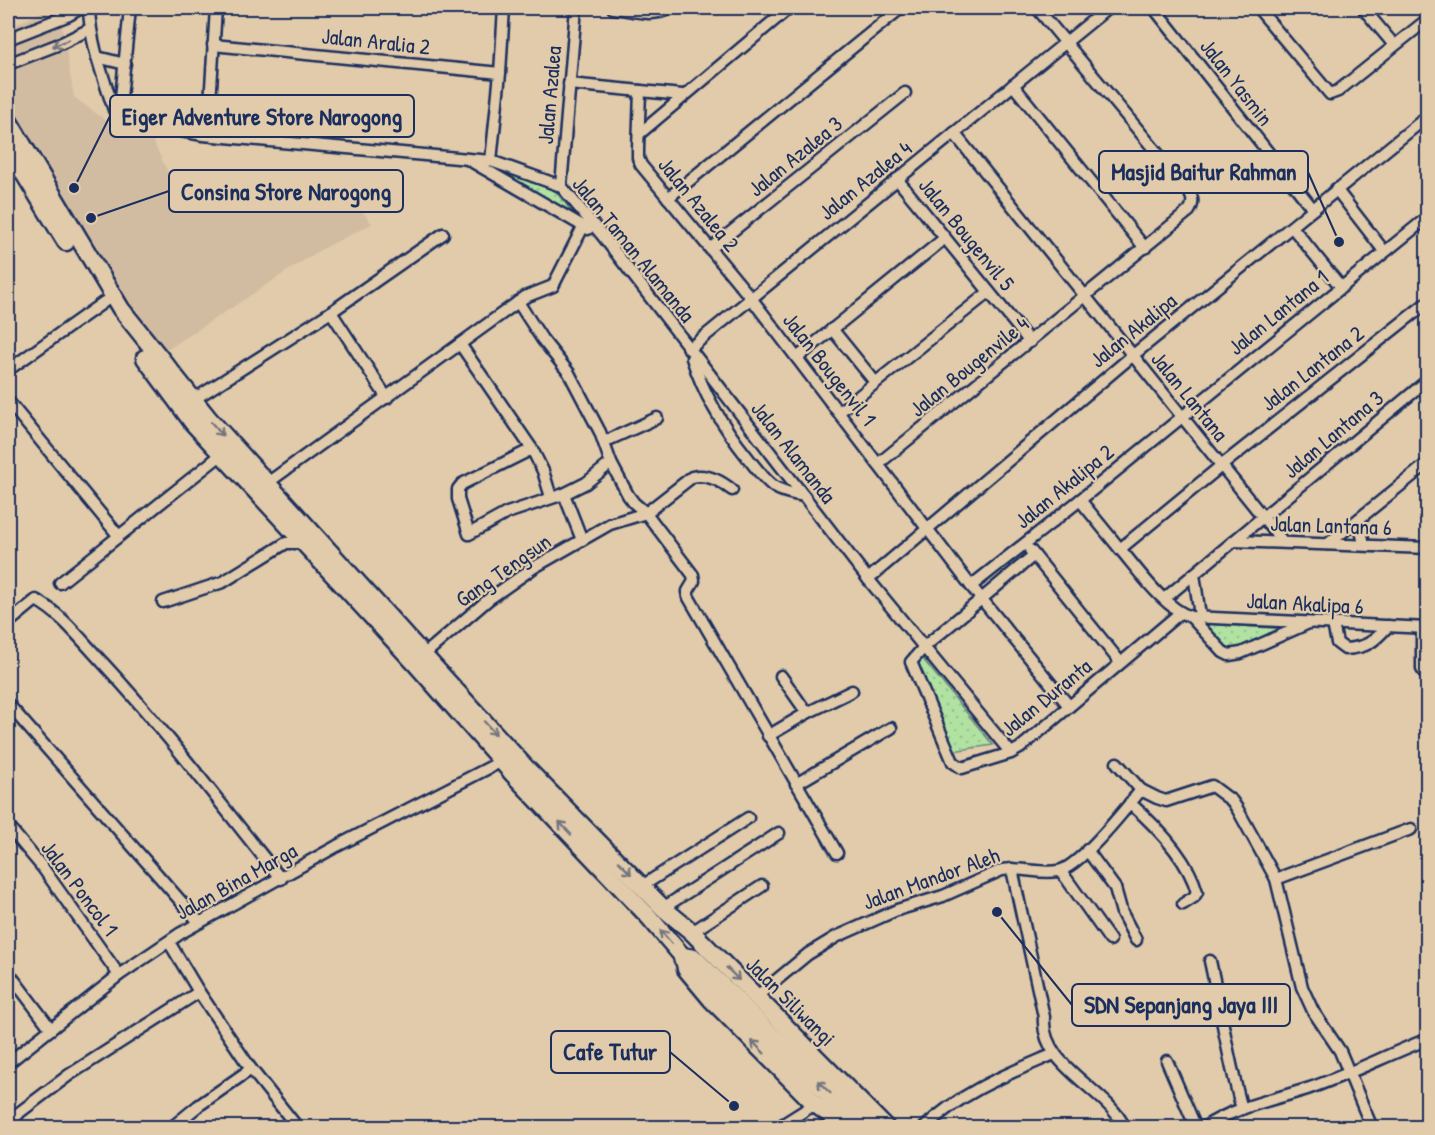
<svg xmlns="http://www.w3.org/2000/svg" width="1435" height="1135" font-family="'Patrick Hand',sans-serif">
<style>
.built{fill:#d2bca1}
.garden{fill:url(#garden-dots);stroke:#668880;stroke-width:1.5}
.lines{fill:none;stroke-linecap:round;stroke-linejoin:round}
.street-casing{stroke:#1b2f5e;stroke-width:15}
.primary-casing{stroke:#1b2f5e;stroke-width:21}
.highway-casing{stroke:#1b2f5e;stroke-width:24}
.street{stroke:#e1cbaa;stroke-width:10}
.primary{stroke:#e1cbaa;stroke-width:16}
.highway{stroke:#e1cbaa;stroke-width:20}
.oneway{stroke:#747580}
.labels{text-anchor:middle;stroke-width:4.5;stroke-linejoin:round;paint-order:stroke}
.street-label{font-size:22px;fill:#1b2f5e;stroke:#e1cbaa}
.leader{fill:none;stroke:#1b2f5e;stroke-width:2}
.callout-dot{fill:#1b2f5e;stroke:#e1cbaa;stroke-width:2}
.callout{fill:#e1cbaa;stroke:#1b2f5e;stroke-width:2}
.callout-label{font-size:24px;text-anchor:middle;font-weight:bold;fill:#1b2f5e}
</style>
<defs>
<pattern id="garden-dots" width="8" height="8" patternUnits="userSpaceOnUse" patternTransform="scale(1.5)"><rect width="8" height="8" fill="#b1e2a2"/><path d="M2 2h.1M6 6h.1" fill="none" stroke="#98c28e" stroke-width="1.8" stroke-linecap="round"/></pattern>
</defs>
<rect width="100%" height="100%" fill="#e1cbaa"/>
<filter id="ink" filterUnits="userSpaceOnUse"><feTurbulence type="fractalNoise" baseFrequency=".0167" numOctaves="2"/><feDisplacementMap in="SourceGraphic" scale="12" xChannelSelector="R" yChannelSelector="G"/><feConvolveMatrix kernelMatrix="1 2 1 2 8 2 1 2 1" color-interpolation-filters="sRGB"/></filter>
<g filter="url(#ink)">
<path class="built" d="M 50,8 L 59,8 L 74,97 L 107,121 L 150,135 L 186,210 L 287,175 L 299,199 L 334,173 L 372,224 L 320,250 L 159,355 L 8,120 L 8,28 Z"/>
<g class="garden">
<path d="M 492,171 L 535,179 L 555,191 L 580,221 Z"/>
<path d="M 1205,624 L 1209,624 L 1288,629 L 1225,655 Z"/>
<path d="M 918,658 L 922,658 L 993,745 L 953,751 L 915,660 Z"/>
</g>
<g class="lines">
<g class="street-casing">
<g id="street">
<path d="M 89,8 C 90,43 103,76 114,110 L 119,118 L 125,121 L 203,135 L 491,161 L 561,186 L 602,235 L 868,579 L 1011,753"/>
<path d="M 613,8 C 632,10 653,18 670,8"/>
<path d="M 1154,8 L 1313,209"/>
<path d="M 1258,8 L 1330,94 L 1338,91 L 1428,19"/>
<path d="M 1363,8 L 1394,45"/>
<path d="M 8,39 L 69,15 L 81,8"/>
<path d="M 213,45 L 500,73"/>
<path d="M 97,57 L 125,64"/>
<path d="M 8,64 L 62,43 L 90,29"/>
<path d="M 569,84 L 682,95"/>
<path d="M 1013,85 L 1145,248"/>
<path d="M 640,91 L 638,149 L 638,158 L 641,165 L 751,298 L 971,586 L 1069,706"/>
<path d="M 119,118 L 130,8"/>
<path d="M 954,133 L 1283,542"/>
<path d="M 639,134 L 789,8"/>
<path d="M 208,135 L 216,8"/>
<path d="M 469,160 L 588,229"/>
<path d="M 491,161 L 500,73 L 504,8"/>
<path d="M 897,179 L 1030,342"/>
<path d="M 561,186 L 576,8"/>
<path d="M 1336,189 L 1384,251"/>
<path d="M 668,198 L 901,8"/>
<path d="M 1292,227 L 1341,287"/>
<path d="M 710,249 L 905,93"/>
<path d="M 518,302 L 542,339 L 569,373 L 600,432 L 611,463 L 628,495 L 634,503 L 646,513 L 693,575 L 694,581 L 688,591 L 688,596 L 837,853"/>
<path d="M 1428,302 L 1221,466 L 1120,549 C 1139,571 1164,608 1191,617 L 1428,628"/>
<path d="M 331,312 L 387,398"/>
<path d="M 832,329 L 875,382"/>
<path d="M 460,344 L 532,449 L 543,471 L 551,497"/>
<path d="M 689,349 L 1108,8"/>
<path d="M 692,358 C 704,396 723,427 748,458 C 755,467 764,479 773,486 C 782,492 793,494 804,496"/>
<path d="M 797,358 L 945,238"/>
<path d="M 8,370 L 104,302"/>
<path d="M 193,400 L 331,312 L 443,234"/>
<path d="M 8,401 L 118,535"/>
<path d="M 839,412 L 989,292"/>
<path d="M 604,442 L 657,418"/>
<path d="M 532,449 L 462,484 L 458,489 L 458,499 L 469,534 L 507,513 L 564,494 L 586,483 L 611,463"/>
<path d="M 878,464 L 1189,211 C 1194,203 1193,198 1188,190 L 1037,8"/>
<path d="M 266,484 L 525,297 L 553,286 L 583,227"/>
<path d="M 564,494 L 582,540"/>
<path d="M 1080,500 L 1120,549"/>
<path d="M 1359,519 L 1364,545"/>
<path d="M 1234,541 L 1428,548"/>
<path d="M 1328,544 L 1428,463"/>
<path d="M 1030,550 L 1120,662"/>
<path d="M 1034,555 L 924,647 L 911,662 L 953,762 L 962,768 L 1011,753 L 1020,748 L 1180,613"/>
<path d="M 1194,574 L 1200,616"/>
<path d="M 868,579 L 1132,356 L 1428,116"/>
<path d="M 60,583 L 222,454"/>
<path d="M 971,586 L 1080,500 L 1428,217"/>
<path d="M 1164,599 L 1428,380"/>
<path d="M 163,602 L 223,582 L 286,543 L 303,543"/>
<path d="M 1191,617 L 1223,652 L 1229,655 L 1241,653 L 1309,623"/>
<path d="M 8,623 L 36,600 C 62,614 82,641 103,663 C 166,731 222,806 281,879"/>
<path d="M 1333,624 L 1337,643 L 1345,649 C 1366,648 1374,642 1388,626"/>
<path d="M 1422,628 L 1422,669 L 1428,678"/>
<path d="M 419,659 L 489,599 L 533,568 L 610,524 L 646,513 L 692,477 C 707,473 721,481 732,490"/>
<path d="M 8,704 L 199,922"/>
<path d="M 807,713 L 852,691"/>
<path d="M 768,736 L 807,713 L 781,676"/>
<path d="M 1117,763 L 1141,790"/>
<path d="M 796,784 L 891,728"/>
<path d="M 1130,803 C 1155,825 1188,859 1197,892 L 1194,897 L 1183,904"/>
<path d="M 8,826 L 43,868 L 119,975"/>
<path d="M 1087,850 L 1115,888 L 1122,913 L 1136,940"/>
<path d="M 1012,869 L 1044,1017 C 1040,1067 1107,1088 1125,1128"/>
<path d="M 1061,871 L 1110,940"/>
<path d="M 1276,879 L 1411,829"/>
<path d="M 642,886 L 748,818"/>
<path d="M 663,908 L 779,833"/>
<path d="M 692,932 L 762,886"/>
<path d="M 169,942 L 199,992 L 251,1069 L 298,1128"/>
<path d="M 1210,961 C 1221,1010 1228,1060 1242,1109"/>
<path d="M 8,972 L 51,1029"/>
<path d="M 756,997 L 808,954 L 836,937 L 897,910 L 943,896 L 1002,870 C 1021,867 1039,874 1058,871 C 1079,868 1127,807 1141,790 L 1157,798 L 1166,801 L 1212,786 L 1232,801 L 1238,810 L 1276,879 L 1302,987 L 1313,1011 L 1340,1051 L 1372,1128"/>
<path d="M 1167,1061 L 1196,1128"/>
<path d="M 8,1063 L 119,975 L 181,933 L 337,846 L 502,761"/>
<path d="M 8,1126 L 20,1112 L 69,1075 L 199,992"/>
<path d="M 171,1128 L 198,1106 L 251,1069"/>
<path d="M 777,1128 L 815,1104"/>
<path d="M 924,1128 C 961,1092 1008,1074 1054,1054"/>
<path d="M 1203,1128 C 1234,1107 1273,1100 1307,1089 C 1348,1075 1387,1055 1428,1039"/>
</g>
</g>
<g class="primary-casing">
<g id="primary">
<path d="M 8,120 L 121,309 L 209,419 L 526,768 L 663,908 L 692,932 L 886,1128"/>
<path d="M 8,143 L 23,172 L 66,242"/>
<path d="M 145,358 L 193,423 L 415,663 L 513,774 L 649,917 L 684,958 L 686,969 L 711,999 L 815,1104 L 848,1128"/>
</g>
</g>
<g class="highway-casing">
<path id="highway" d="M 684,958 L 694,960 L 768,1034 L 866,1128"/>
</g>
<use href="#street" class="street"/>
<use href="#primary" class="primary"/>
<use href="#highway" class="highway"/>
</g>
<defs><path id="oneway-shaft" d="M-6 0H5M1.5-3L5.5 0L1.5 3" fill="none" stroke-width="1.6" stroke-linecap="round" stroke-linejoin="round" transform="scale(1.5)"/></defs>
<g class="oneway">
<use href="#oneway-shaft" transform="translate(61 43) rotate(157)"/>
<use href="#oneway-shaft" transform="translate(217 429) rotate(49)"/>
<use href="#oneway-shaft" transform="translate(490 728) rotate(48)"/>
<use href="#oneway-shaft" transform="translate(565 828) rotate(-133)"/>
<use href="#oneway-shaft" transform="translate(625 868) rotate(46)"/>
<use href="#oneway-shaft" transform="translate(666 937) rotate(-130)"/>
<use href="#oneway-shaft" transform="translate(733 974) rotate(45)"/>
<use href="#oneway-shaft" transform="translate(758 1047) rotate(-135)"/>
<use href="#oneway-shaft" transform="translate(824 1087) rotate(-136)"/>
</g>
</g>
<g class="labels">
<g class="street-label">
<text transform="translate(376 41) rotate(6)" y="8">Jalan Aralia 2</text>
<text transform="translate(1237 82) rotate(52)" y="8">Jalan Yasmin</text>
<text transform="translate(549 95) rotate(-85)" y="8">Jalan Azalea</text>
<text transform="translate(795 156) rotate(-39)" y="8">Jalan Azalea 3</text>
<text transform="translate(865 180) rotate(-39)" y="8">Jalan Azalea 4</text>
<text transform="translate(699 204) rotate(51)" y="8">Jalan Azalea 2</text>
<text transform="translate(967 234) rotate(51)" y="8">Jalan Bougenvil 5</text>
<text transform="translate(634 249) rotate(51)" y="8">Jalan Taman Alamanda</text>
<text transform="translate(1278 312) rotate(-39)" y="8">Jalan Lantana 1</text>
<text transform="translate(1133 330) rotate(-39)" y="8">Jalan Akalipa</text>
<text transform="translate(969 366) rotate(-39)" y="8">Jalan Bougenvile 4</text>
<text transform="translate(1312 368) rotate(-38)" y="8">Jalan Lantana 2</text>
<text transform="translate(830 369) rotate(52)" y="8">Jalan Bougenvil 1</text>
<text transform="translate(1190 396) rotate(51)" y="8">Jalan Lantana</text>
<text transform="translate(1333 434) rotate(-40)" y="8">Jalan Lantana 3</text>
<text transform="translate(794 452) rotate(52)" y="8">Jalan Alamanda</text>
<text transform="translate(1064 486) rotate(-39)" y="8">Jalan Akalipa 2</text>
<text transform="translate(1331 525) rotate(2)" y="8">Jalan Lantana 6</text>
<text transform="translate(503 570) rotate(-35)" y="8">Gang Tengsun</text>
<text transform="translate(1305 603) rotate(3)" y="8">Jalan Akalipa 6</text>
<text transform="translate(1046 697) rotate(-39)" y="8">Jalan Duranta</text>
<text transform="translate(931 878) rotate(-20)" y="8">Jalan Mandor Aleh</text>
<text transform="translate(236 881) rotate(-29)" y="8">Jalan Bina Marga</text>
<text transform="translate(80 888) rotate(53)" y="8">Jalan Poncol 1</text>
<text transform="translate(791 1001) rotate(45)" y="8">Jalan Siliwangi</text>
</g>
</g>
<path class="leader" d="M74 188L110 116M1339 242L1308 172M91 218L169 191M997 912L1072 1005M734 1106L670 1052"/>
<g class="callout-dot">
<circle cx="74" cy="188" r="6"/>
<circle cx="1339" cy="242" r="6"/>
<circle cx="91" cy="218" r="6"/>
<circle cx="997" cy="912" r="6"/>
<circle cx="734" cy="1106" r="6"/>
</g>
<g class="callout">
<rect x="110" y="95" width="304" height="42" rx="6"/>
<rect x="1099" y="151" width="209" height="42" rx="6"/>
<rect x="169" y="170" width="234" height="42" rx="6"/>
<rect x="1072" y="984" width="218" height="42" rx="6"/>
<rect x="551" y="1031" width="119" height="42" rx="6"/>
</g>
<g class="callout-label">
<text x="262" y="125">Eiger Adventure Store Narogong</text>
<text x="1204" y="180">Masjid Baitur Rahman</text>
<text x="286" y="200">Consina Store Narogong</text>
<text x="1181" y="1013">SDN Sepanjang Jaya III</text>
<text x="610" y="1060">Cafe Tutur</text>
</g>
<rect width="1435" height="1135" fill="none" stroke="#e1cbaa" stroke-width="30"/>
<rect x="15" y="15" width="1405" height="1105" fill="none" stroke="#1b2f5e" stroke-width="2" filter="url(#ink)"/>
</svg>
